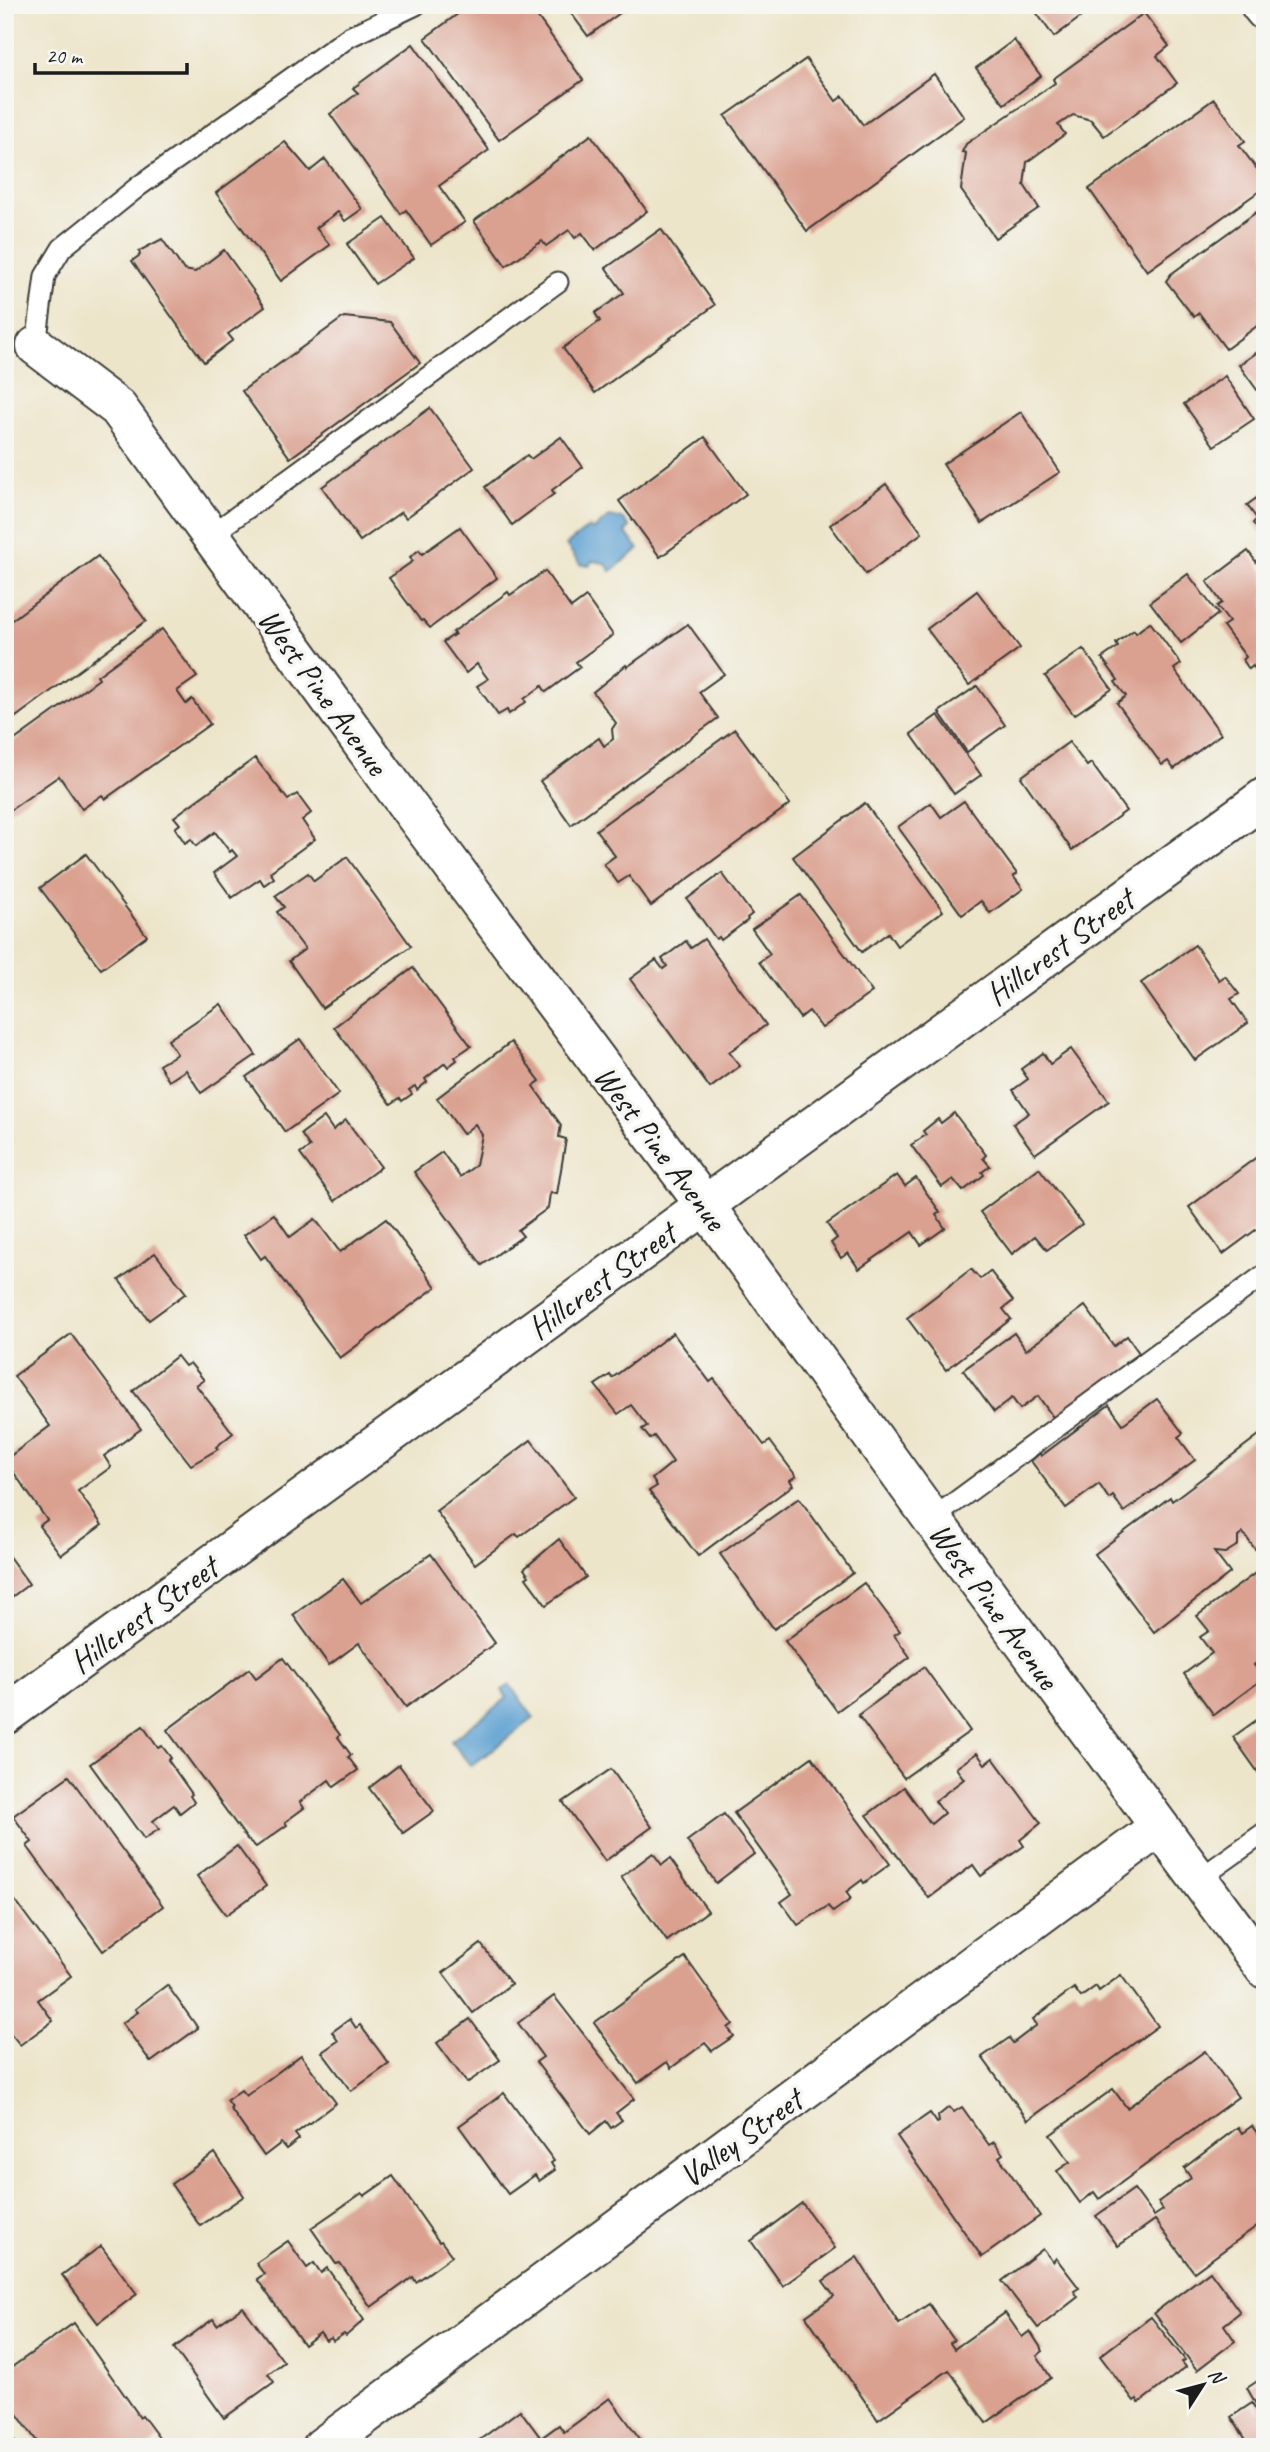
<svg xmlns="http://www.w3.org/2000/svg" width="1270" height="2452" font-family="Caveat,sans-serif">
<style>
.water{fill:#5da0d1;stroke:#3c5e76;stroke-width:2}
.building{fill:#daa090}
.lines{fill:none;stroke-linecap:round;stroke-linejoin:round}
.lane-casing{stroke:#3b3a36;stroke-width:23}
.street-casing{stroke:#3b3a36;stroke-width:42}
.lane{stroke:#fff;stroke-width:19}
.street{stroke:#fff;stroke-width:38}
.labels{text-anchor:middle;stroke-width:7;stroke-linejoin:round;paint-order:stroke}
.street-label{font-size:33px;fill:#1c1c1c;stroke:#f6f6f2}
</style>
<rect width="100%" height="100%" fill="#f6f6f2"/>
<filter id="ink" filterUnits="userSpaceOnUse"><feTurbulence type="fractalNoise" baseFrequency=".0143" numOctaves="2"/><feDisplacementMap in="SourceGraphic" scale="14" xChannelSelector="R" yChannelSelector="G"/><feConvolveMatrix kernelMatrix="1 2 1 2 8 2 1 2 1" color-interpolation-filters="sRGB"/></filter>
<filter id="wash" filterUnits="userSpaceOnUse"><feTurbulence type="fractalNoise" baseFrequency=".00686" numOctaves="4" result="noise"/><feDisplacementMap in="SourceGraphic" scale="28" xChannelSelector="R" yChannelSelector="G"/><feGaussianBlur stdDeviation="1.57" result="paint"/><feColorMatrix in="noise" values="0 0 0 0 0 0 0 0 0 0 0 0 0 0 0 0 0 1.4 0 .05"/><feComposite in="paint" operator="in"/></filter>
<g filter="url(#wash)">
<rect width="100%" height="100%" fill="#ede5ca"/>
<g class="water">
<path d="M 609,517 L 623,519 L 630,527 L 625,532 L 639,549 L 611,571 L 605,563 L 592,561 L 589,566 L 580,564 L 566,545 L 589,527 L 593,530 Z"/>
<path d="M 510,1685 L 534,1718 L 471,1766 L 451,1741 L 507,1698 L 502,1690 Z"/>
</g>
<g id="blocks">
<g class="building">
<path d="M 470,5 L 529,5 L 583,80 L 499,140 L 425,38 Z"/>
<path d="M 565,5 L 631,5 L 588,36 Z"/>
<path d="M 1031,5 L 1097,5 L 1054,37 Z"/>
<path d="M 1144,13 L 1169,46 L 1157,56 L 1177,83 L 1104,136 L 1091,120 L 1073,115 L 1058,125 L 1065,134 L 1027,162 L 1024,185 L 1039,208 L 995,238 L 961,190 L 966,153 L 962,152 L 966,144 L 1055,83 L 1053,79 Z"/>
<path d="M 1014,40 L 1041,76 L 1004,104 L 976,68 Z"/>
<path d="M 413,44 L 489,150 L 439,186 L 465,222 L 431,245 L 406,210 L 401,214 L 330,114 L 358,93 L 353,88 Z"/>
<path d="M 806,59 L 836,101 L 843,96 L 863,125 L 934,74 L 964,117 L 807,231 L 725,116 Z"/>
<path d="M 1214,99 L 1245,141 L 1239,145 L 1265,180 L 1265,187 L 1147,271 L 1089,189 Z"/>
<path d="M 591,135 L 647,211 L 595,250 L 582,233 L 575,238 L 569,230 L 546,246 L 542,241 L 506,266 L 474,221 Z"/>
<path d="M 285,142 L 310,171 L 325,159 L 362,209 L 345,221 L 338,212 L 316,228 L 330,245 L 281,281 L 216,193 Z"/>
<path d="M 1265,206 L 1265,320 L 1226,349 L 1199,313 L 1194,317 L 1166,281 L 1171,274 Z"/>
<path d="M 385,218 L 414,258 L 375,284 L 347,244 Z"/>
<path d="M 661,229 L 715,305 L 595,393 L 563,348 L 600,321 L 595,313 L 624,293 L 606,268 Z"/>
<path d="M 162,239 L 184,270 L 195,272 L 224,250 L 265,307 L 228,334 L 233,340 L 204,362 L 132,261 L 140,255 L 139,251 Z"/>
<path d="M 344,317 L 390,322 L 420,363 L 290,458 L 242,391 Z"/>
<path d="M 1265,347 L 1265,401 L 1239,365 Z"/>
<path d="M 1225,376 L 1254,419 L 1214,446 L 1184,404 Z"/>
<path d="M 430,408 L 474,468 L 406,518 L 401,512 L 360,541 L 322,487 Z"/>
<path d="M 1021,412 L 1060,472 L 982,523 L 943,464 Z"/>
<path d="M 561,437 L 583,467 L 552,490 L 554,494 L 512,525 L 485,487 L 527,455 L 531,459 Z"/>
<path d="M 705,437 L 746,494 L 660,557 L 619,501 Z"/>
<path d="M 886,484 L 922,533 L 866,574 L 830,525 Z"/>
<path d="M 1265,492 L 1265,539 L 1253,523 L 1257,519 L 1247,505 Z"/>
<path d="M 460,527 L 497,578 L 430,628 L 423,620 L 421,621 L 389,578 L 413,561 L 410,557 L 419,550 L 422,554 Z"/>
<path d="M 1248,551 L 1265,574 L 1265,682 L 1253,666 L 1249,669 L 1243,660 L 1246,657 L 1223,626 L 1229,622 L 1217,606 L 1222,603 L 1207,582 Z"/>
<path d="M 98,556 L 146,621 L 5,725 L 5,625 Z"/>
<path d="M 545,571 L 571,608 L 586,597 L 613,635 L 576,662 L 580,667 L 546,692 L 542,686 L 524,699 L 526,702 L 509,714 L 507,710 L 498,715 L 477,686 L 488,679 L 477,664 L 466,673 L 443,642 L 455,634 L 453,632 L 508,592 L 510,595 Z"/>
<path d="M 1188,574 L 1218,614 L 1181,643 L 1150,602 Z"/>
<path d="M 977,591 L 1020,648 L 969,685 L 927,629 Z"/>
<path d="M 1150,622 L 1181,664 L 1174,669 L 1221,734 L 1174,769 L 1168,761 L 1162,765 L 1117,703 L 1126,696 L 1115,682 L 1118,680 L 1102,658 L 1118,647 L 1116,643 L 1134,630 L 1136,633 Z"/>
<path d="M 688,624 L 724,674 L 699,692 L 718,718 L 571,825 L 540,781 L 599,738 L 604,746 L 613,739 L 612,729 L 616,723 L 593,692 L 626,665 L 627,667 Z"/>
<path d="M 162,629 L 197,677 L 177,691 L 186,704 L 192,699 L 210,724 L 105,799 L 102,795 L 82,809 L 59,776 L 9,811 L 5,806 L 5,747 L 99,679 L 97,676 Z"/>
<path d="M 1083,649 L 1112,689 L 1074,715 L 1045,676 Z"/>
<path d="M 977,686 L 1005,725 L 967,752 L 939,712 Z"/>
<path d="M 938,715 L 981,775 L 954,794 L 911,734 Z"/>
<path d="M 735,729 L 790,804 L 651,906 L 629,876 L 618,883 L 604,864 L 615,856 L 596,830 Z"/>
<path d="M 1069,742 L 1087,766 L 1091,763 L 1126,811 L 1072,850 L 1021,777 Z"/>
<path d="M 255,758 L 288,800 L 297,794 L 311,813 L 302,820 L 315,839 L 270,872 L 274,878 L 264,885 L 260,879 L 232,898 L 214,873 L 237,856 L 232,850 L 230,852 L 215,832 L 196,846 L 191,839 L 185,843 L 175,828 L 180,824 L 174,817 Z"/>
<path d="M 964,801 L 1017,874 L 1013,876 L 1023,889 L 990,913 L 981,901 L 962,915 L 898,827 L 931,803 L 941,817 Z"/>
<path d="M 865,803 L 943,911 L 897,946 L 888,933 L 862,952 L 793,857 Z"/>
<path d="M 86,854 L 147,936 L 101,969 L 40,888 Z"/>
<path d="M 347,857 L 411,946 L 322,1008 L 289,961 L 305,949 L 277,912 L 284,907 L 275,896 L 308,873 L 314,881 Z"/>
<path d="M 722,873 L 752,914 L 747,918 L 748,920 L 721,940 L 719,937 L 716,939 L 687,899 Z"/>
<path d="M 801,895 L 872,992 L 822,1028 L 809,1011 L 800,1018 L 759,962 L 770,954 L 752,929 Z"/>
<path d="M 704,939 L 766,1025 L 729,1052 L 740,1066 L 710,1088 L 630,979 L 656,960 L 663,969 L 667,966 L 662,959 L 686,941 L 691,948 Z"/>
<path d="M 1195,945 L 1219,980 L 1225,976 L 1239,994 L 1231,999 L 1248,1023 L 1195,1060 L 1141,983 Z"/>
<path d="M 413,968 L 471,1046 L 455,1057 L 457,1060 L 448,1067 L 445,1063 L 425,1079 L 427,1082 L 417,1090 L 415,1086 L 409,1090 L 412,1094 L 402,1101 L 400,1098 L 391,1104 L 334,1027 Z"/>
<path d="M 221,1004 L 256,1055 L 201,1093 L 186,1070 L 169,1081 L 159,1065 L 177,1054 L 168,1040 Z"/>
<path d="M 300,1039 L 339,1094 L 285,1132 L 246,1077 Z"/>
<path d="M 511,1042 L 540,1081 L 533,1086 L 561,1125 L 559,1137 L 566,1139 L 557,1194 L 550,1193 L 548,1208 L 518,1230 L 523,1236 L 482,1265 L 414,1172 L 442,1152 L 460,1177 L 476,1165 L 482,1135 L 475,1124 L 463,1134 L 437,1098 Z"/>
<path d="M 1071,1049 L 1109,1101 L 1035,1154 L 1013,1124 L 1029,1113 L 1013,1090 L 1028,1079 L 1021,1069 L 1043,1053 L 1050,1064 Z"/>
<path d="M 954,1113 L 986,1155 L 983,1158 L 990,1166 L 982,1172 L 984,1175 L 963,1191 L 953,1179 L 942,1187 L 911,1145 L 926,1135 L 923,1131 L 938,1119 L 941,1123 Z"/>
<path d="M 324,1117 L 333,1130 L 346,1120 L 381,1167 L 335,1201 L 300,1154 L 310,1147 L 301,1134 Z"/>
<path d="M 1265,1151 L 1265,1223 L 1223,1254 L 1189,1207 Z"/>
<path d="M 1039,1168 L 1082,1224 L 1047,1250 L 1035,1236 L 1012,1254 L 980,1212 Z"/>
<path d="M 897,1175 L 905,1186 L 916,1178 L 940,1212 L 936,1215 L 945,1228 L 921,1245 L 912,1232 L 859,1269 L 848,1253 L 841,1258 L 831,1243 L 837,1238 L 827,1224 Z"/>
<path d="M 274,1214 L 290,1237 L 315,1219 L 340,1252 L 386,1219 L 436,1287 L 340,1358 L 265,1256 L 261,1259 L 244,1235 Z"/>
<path d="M 155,1253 L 186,1293 L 149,1320 L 119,1280 Z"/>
<path d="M 971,1269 L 980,1279 L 990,1271 L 1013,1301 L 1003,1309 L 1011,1319 L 946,1370 L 907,1318 Z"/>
<path d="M 1085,1306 L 1114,1346 L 1127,1336 L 1139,1353 L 1125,1363 L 1128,1367 L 1055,1420 L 1038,1396 L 1020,1409 L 1012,1398 L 994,1412 L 963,1370 L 1014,1333 L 1026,1350 Z"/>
<path d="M 673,1333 L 710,1382 L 714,1379 L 764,1445 L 770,1441 L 796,1476 L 790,1480 L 793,1485 L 698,1556 L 649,1491 L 657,1486 L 652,1479 L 673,1462 L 654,1436 L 650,1439 L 642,1429 L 647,1426 L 631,1405 L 618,1414 L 595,1385 L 610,1375 L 612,1378 Z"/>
<path d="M 71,1334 L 141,1429 L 104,1456 L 111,1467 L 78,1491 L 102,1525 L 61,1555 L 39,1526 L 47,1520 L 5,1460 L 50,1426 L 14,1376 Z"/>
<path d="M 177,1356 L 185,1366 L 190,1363 L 204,1380 L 196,1385 L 233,1433 L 216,1447 L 218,1449 L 191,1465 L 133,1391 Z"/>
<path d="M 1157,1399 L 1183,1433 L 1178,1437 L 1195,1460 L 1124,1512 L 1113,1496 L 1109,1499 L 1099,1484 L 1066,1508 L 1031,1461 L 1040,1453 L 1041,1456 L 1109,1405 L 1123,1424 Z"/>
<path d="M 1263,1432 L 1265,1540 L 1255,1549 L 1243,1533 L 1238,1537 L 1238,1545 L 1225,1553 L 1214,1552 L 1230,1573 L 1154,1632 L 1095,1554 L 1170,1497 L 1172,1501 Z"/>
<path d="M 531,1440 L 574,1497 L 519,1537 L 516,1534 L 475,1564 L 436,1511 Z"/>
<path d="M 799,1498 L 853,1573 L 774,1629 L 720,1554 Z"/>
<path d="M 559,1539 L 586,1577 L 546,1605 L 526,1578 L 529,1576 L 524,1569 Z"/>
<path d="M 5,1551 L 29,1584 L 5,1602 Z"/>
<path d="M 431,1554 L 495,1643 L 406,1707 L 359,1643 L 329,1665 L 293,1615 L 343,1579 L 361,1603 Z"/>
<path d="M 1265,1566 L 1265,1656 L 1254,1665 L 1264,1678 L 1214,1715 L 1184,1674 L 1212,1653 L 1200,1637 L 1209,1631 L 1197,1616 Z"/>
<path d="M 864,1583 L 900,1631 L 894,1635 L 910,1657 L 837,1711 L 785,1641 Z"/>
<path d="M 283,1658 L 340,1735 L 338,1737 L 351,1755 L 348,1757 L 358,1770 L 334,1787 L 329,1780 L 300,1802 L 304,1808 L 285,1822 L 287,1825 L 256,1847 L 247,1839 L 167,1730 L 249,1669 L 256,1678 Z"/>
<path d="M 924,1667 L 970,1731 L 904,1778 L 858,1715 Z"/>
<path d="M 1265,1714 L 1265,1782 L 1233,1737 Z"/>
<path d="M 143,1726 L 158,1748 L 162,1746 L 171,1758 L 168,1760 L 192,1794 L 190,1796 L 194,1802 L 180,1813 L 174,1805 L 153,1821 L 159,1829 L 144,1839 L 90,1764 Z"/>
<path d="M 977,1753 L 985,1764 L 993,1758 L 1041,1823 L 1020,1840 L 1024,1846 L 981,1876 L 973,1865 L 929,1898 L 867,1815 L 904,1787 L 931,1824 L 944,1813 L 935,1801 L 964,1779 L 956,1768 Z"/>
<path d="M 812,1757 L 890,1864 L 864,1883 L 862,1880 L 846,1892 L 851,1899 L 833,1912 L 828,1906 L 798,1925 L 781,1902 L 792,1894 L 734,1813 Z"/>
<path d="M 399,1765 L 434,1811 L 403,1833 L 369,1788 Z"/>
<path d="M 611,1769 L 652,1827 L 605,1861 L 563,1802 Z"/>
<path d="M 69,1776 L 163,1906 L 103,1951 L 27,1846 L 32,1842 L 13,1816 Z"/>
<path d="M 724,1814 L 754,1854 L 716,1883 L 687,1841 Z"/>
<path d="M 237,1846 L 266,1886 L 226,1915 L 197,1876 Z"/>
<path d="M 653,1853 L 662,1865 L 670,1859 L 708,1911 L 667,1941 L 621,1877 Z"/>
<path d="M 5,1887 L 71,1976 L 38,2000 L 53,2021 L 20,2045 L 5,2026 Z"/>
<path d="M 481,1944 L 511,1984 L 473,2013 L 443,1973 Z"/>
<path d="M 685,1957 L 733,2024 L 728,2028 L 734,2036 L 712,2051 L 705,2043 L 671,2068 L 667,2062 L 638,2083 L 594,2023 Z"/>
<path d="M 1121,1975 L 1158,2026 L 1028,2120 L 982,2057 L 1009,2038 L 1013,2043 L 1037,2025 L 1033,2019 L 1074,1988 L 1081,1997 L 1096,1986 L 1099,1991 Z"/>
<path d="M 167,1985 L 198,2028 L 151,2062 L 122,2023 L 138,2012 L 135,2009 Z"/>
<path d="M 554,1996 L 634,2099 L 616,2113 L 622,2120 L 611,2128 L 606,2121 L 590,2134 L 536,2062 L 543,2057 L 518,2023 Z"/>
<path d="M 350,2019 L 356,2028 L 360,2025 L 389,2064 L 351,2091 L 322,2052 L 338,2041 L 332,2032 Z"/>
<path d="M 470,2019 L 500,2060 L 467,2083 L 437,2043 Z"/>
<path d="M 1205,2051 L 1238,2097 L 1099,2199 L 1094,2192 L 1080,2203 L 1057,2171 L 1070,2162 L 1050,2135 L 1113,2089 L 1127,2108 Z"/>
<path d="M 301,2055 L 336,2103 L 295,2134 L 299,2139 L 286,2149 L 281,2143 L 264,2156 L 230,2108 L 232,2107 L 227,2100 L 241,2090 L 246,2096 Z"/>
<path d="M 504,2093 L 554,2161 L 551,2163 L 555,2170 L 539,2181 L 535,2175 L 508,2194 L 459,2126 Z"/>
<path d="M 949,2107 L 954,2112 L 962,2107 L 989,2145 L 994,2142 L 1003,2154 L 999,2157 L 1040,2216 L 982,2257 L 897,2136 L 930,2113 L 937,2123 L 939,2122 L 938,2116 Z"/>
<path d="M 1252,2126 L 1265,2144 L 1265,2220 L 1194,2272 L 1155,2220 L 1118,2246 L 1096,2216 L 1134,2189 L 1154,2216 L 1163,2210 L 1158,2202 L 1191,2178 L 1184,2168 L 1238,2127 L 1242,2133 Z"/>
<path d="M 215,2153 L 244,2196 L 200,2226 L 171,2184 Z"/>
<path d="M 393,2176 L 439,2242 L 441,2241 L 452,2256 L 416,2282 L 413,2277 L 371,2307 L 340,2263 L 336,2264 L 311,2228 L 362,2193 L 364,2196 Z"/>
<path d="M 802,2203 L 835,2248 L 783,2286 L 751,2241 Z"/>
<path d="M 288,2241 L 307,2268 L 314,2263 L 321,2273 L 327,2268 L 364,2320 L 346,2336 L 344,2334 L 333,2341 L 331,2338 L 326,2341 L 320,2333 L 304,2345 L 257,2279 L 264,2274 L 256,2263 Z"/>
<path d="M 101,2246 L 137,2294 L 98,2323 L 62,2275 Z"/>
<path d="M 1043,2249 L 1053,2262 L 1056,2258 L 1079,2288 L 1074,2291 L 1078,2297 L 1038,2328 L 1002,2281 Z"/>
<path d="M 857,2257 L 899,2324 L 929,2304 L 954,2340 L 950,2343 L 954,2349 L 1005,2313 L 1022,2337 L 1030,2331 L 1043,2351 L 1037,2356 L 1051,2378 L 986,2423 L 949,2370 L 878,2420 L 806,2316 L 834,2296 L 823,2281 Z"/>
<path d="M 1210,2271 L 1240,2312 L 1224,2325 L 1235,2341 L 1197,2370 L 1154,2313 Z"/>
<path d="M 243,2307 L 284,2362 L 268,2374 L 274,2382 L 224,2418 L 174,2348 L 213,2319 L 217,2325 Z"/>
<path d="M 1151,2317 L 1185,2360 L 1182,2362 L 1186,2367 L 1139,2403 L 1137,2399 L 1134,2401 L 1100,2356 Z"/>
<path d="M 74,2323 L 140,2417 L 142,2415 L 159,2438 L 147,2447 L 41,2447 L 17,2414 L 14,2416 L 5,2403 L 5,2372 Z"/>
<path d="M 1265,2376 L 1265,2447 L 1251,2447 L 1231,2417 L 1252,2403 L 1258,2413 L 1260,2411 L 1247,2388 Z"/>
<path d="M 610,2398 L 646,2447 L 470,2447 L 520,2410 L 541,2438 L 559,2425 L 564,2432 Z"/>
<path d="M 5,2428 L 19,2447 L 5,2447 Z"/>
</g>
</g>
</g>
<g filter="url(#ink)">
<use href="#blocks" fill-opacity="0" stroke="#3b3a36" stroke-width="2"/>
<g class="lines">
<g class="lane-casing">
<g id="lane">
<path d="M 36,346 L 45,276 L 62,248 L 139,186 L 349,37 L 416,5"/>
<path d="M 211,535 L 558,282"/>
<path d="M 932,1519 L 1265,1274"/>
<path d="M 1199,1879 L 1265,1832"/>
</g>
</g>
<g class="street-casing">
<g id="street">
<path d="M 1260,5 L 1265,11"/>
<path d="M 36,346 L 118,408 L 401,797 L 704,1204 L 932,1519 L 1265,1969"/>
<path d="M 5,1715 L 1265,797"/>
<path d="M 322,2447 L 1159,1827"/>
</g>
</g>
<use href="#lane" class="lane"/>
<use href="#street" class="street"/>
</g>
</g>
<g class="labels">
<g class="street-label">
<text transform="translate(324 691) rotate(54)" y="12">West Pine Avenue</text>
<text transform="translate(1059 946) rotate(-36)" y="12">Hillcrest Street</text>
<text transform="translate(661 1147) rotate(53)" y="12">West Pine Avenue</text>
<text transform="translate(601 1280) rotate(-36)" y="12">Hillcrest Street</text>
<text transform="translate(995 1605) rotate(54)" y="12">West Pine Avenue</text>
<text transform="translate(143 1614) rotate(-36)" y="12">Hillcrest Street</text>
<text transform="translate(740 2137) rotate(-36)" y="12">Valley Street</text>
</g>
</g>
<rect width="1270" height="2452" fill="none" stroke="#f6f6f2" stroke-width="28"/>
<g transform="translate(1203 2385) rotate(54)" stroke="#f6f6f2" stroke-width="5" paint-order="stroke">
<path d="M0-5L12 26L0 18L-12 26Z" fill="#1c1c1c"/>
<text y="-10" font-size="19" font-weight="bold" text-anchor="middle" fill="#1c1c1c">N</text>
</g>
<path d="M35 63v10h152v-10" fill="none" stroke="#1c1c1c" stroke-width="3.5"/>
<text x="46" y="63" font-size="21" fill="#1c1c1c" stroke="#f6f6f2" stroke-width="5" paint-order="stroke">20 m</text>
</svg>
